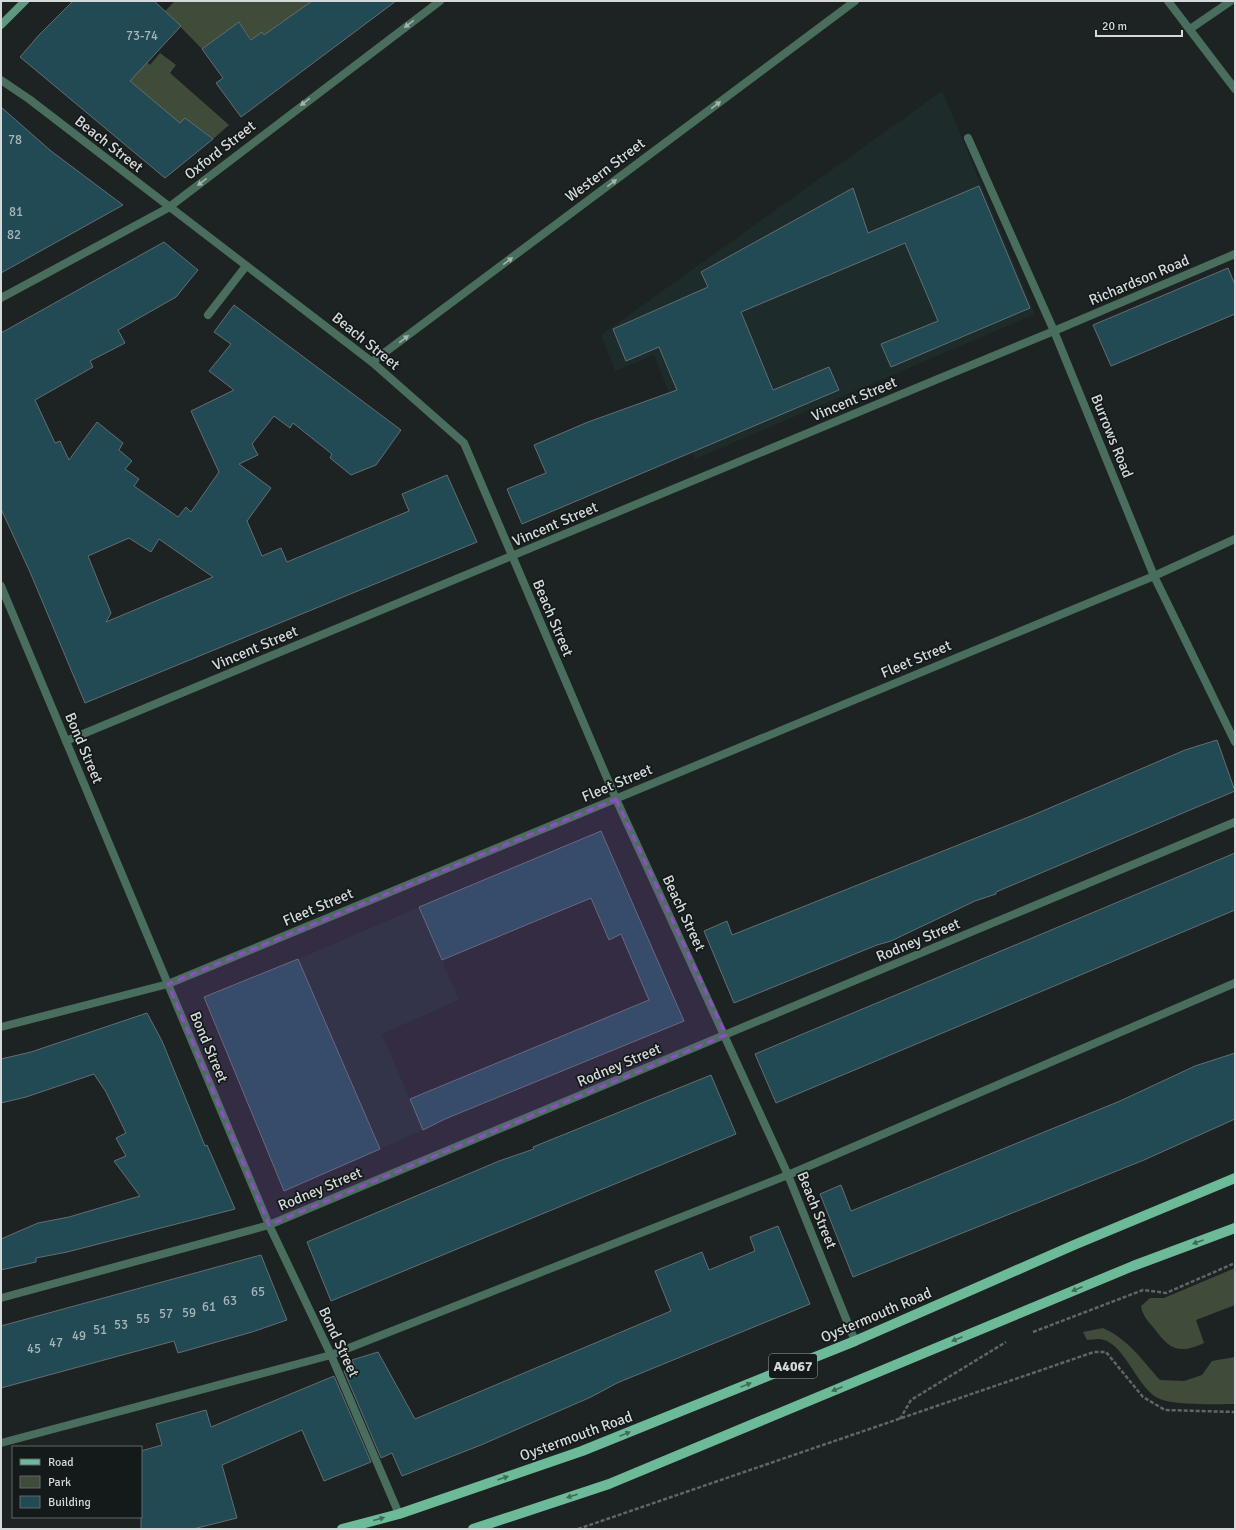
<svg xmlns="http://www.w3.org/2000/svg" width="1236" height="1530" font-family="Signika,sans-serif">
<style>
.built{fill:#1d2c2b}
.green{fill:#3f4c3a}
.building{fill:#224a55;stroke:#656d6f;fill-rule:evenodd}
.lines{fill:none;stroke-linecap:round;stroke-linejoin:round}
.path{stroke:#606565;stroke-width:2.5;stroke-dasharray:4 2;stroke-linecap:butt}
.service{stroke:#4a6e5d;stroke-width:8}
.pedestrian{stroke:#4a6e5d;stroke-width:8}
.minor{stroke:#4a6e5d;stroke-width:8}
.secondary{stroke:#5e997f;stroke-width:8}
.primary{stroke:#6cba98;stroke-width:10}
.oneway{fill:#a4b4ae}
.oneway2{fill:#406a58}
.marked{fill:#8d4fc4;fill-opacity:0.2;stroke:#8d4fc4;stroke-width:3;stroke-dasharray:8 5;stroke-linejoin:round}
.labels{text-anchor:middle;stroke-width:3.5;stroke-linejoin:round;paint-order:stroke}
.number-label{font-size:13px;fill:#a8b5b8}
.shield{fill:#131a19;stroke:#9ba09f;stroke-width:1}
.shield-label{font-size:14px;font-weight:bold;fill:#d5d9d9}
.street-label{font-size:15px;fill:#d5d9d9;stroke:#131a19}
</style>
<rect width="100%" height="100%" fill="#1d2323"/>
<g class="built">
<path d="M 942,91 L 1035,314 L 695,459 L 654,355 L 615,371 L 601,335 Z"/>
<path d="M 419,907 L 459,1000 L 382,1034 L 423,1130 L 380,1149 L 298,959 Z"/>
</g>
<g class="green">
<path d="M 175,1 L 312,1 L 293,34 L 283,21 L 271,30 L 275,49 L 262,32 L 252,40 L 239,22 L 202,49 L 165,11 Z"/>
<path d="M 78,46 L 146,61 L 150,65 L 160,53 L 176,65 L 170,73 L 229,125 L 213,139 L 185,118 L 171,136 L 175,119 Z"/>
<path d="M 1235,1268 L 1235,1305 L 1196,1320 L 1204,1343 C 1178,1355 1169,1349 1153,1327 C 1147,1320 1142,1314 1141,1306 L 1150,1298 L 1164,1298 Z"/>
<path d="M 1103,1328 C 1128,1339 1142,1360 1160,1380 L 1184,1381 L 1202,1375 L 1212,1361 L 1235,1357 L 1235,1404 C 1218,1404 1169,1406 1156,1397 C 1136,1385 1123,1340 1099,1339 C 1095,1339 1090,1340 1087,1340 L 1083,1332 Z"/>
</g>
<g class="building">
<path d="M 73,1 L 154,1 L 181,26 L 130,81 L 180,123 L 185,118 L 213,139 L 165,178 L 20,57 L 39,35 Z"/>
<path d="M 312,1 L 396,1 L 241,117 L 216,83 L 223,78 L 202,49 L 239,22 L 251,40 L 262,32 L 264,35 Z"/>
<path d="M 1,107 L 51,151 L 123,205 L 1,273 Z"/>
<path d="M 979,186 L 1030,308 L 891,367 L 881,344 L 938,321 L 905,243 L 741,312 L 773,390 L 829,367 L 839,390 L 522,524 L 507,489 L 546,473 L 534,445 L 588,422 L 677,390 L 659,347 L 626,361 L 613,329 L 708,287 L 701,272 L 853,188 L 868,233 Z"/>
<path d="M 164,242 L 198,270 L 176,297 L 118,330 L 125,343 L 90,361 L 93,367 L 35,400 L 55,443 L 60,441 L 69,460 L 97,422 L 123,443 L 119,450 L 132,461 L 125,469 L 139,479 L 134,486 L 178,517 L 186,507 L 191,512 L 219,472 L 191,411 L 234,390 L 209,371 L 231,344 L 214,332 L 234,305 L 401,430 L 376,465 L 351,475 L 330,458 L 332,454 L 293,423 L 290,428 L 274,416 L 252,444 L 258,455 L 239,464 L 271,488 L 247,521 L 262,556 L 281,548 L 287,562 L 409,511 L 402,494 L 447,475 L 477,542 L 85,703 L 30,572 L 1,509 L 1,333 ZM 129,538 L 151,552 L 159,539 L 213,577 L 106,622 L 111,613 L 88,556 Z"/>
<path d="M 1228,268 L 1235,285 L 1235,314 L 1111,366 L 1093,325 Z"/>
<path d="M 1217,740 L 1235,791 L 996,892 L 996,894 L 975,901 L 891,941 L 877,945 L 734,1003 L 704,931 L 727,921 L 732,935 L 1031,816 L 1185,750 Z"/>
<path d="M 601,831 L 684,1021 L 445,1119 L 423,1130 L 410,1099 L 649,1000 L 621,934 L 609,940 L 591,898 L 442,960 L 419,907 Z"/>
<path d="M 1235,853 L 1235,910 L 776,1103 L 755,1054 Z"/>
<path d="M 298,959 L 380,1149 L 284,1191 L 204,997 Z"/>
<path d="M 147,1013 L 162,1041 L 205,1146 L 207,1145 L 235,1209 L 67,1252 L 36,1258 L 36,1262 L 1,1270 L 1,1239 L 38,1223 L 69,1217 L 140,1196 L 114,1161 L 126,1156 L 116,1138 L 126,1133 L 106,1092 L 94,1074 L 26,1097 L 1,1103 L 1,1059 L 31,1052 Z"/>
<path d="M 1235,1053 L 1235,1119 L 1144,1160 L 853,1277 L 820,1194 L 841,1185 L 851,1211 L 1120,1101 L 1195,1066 Z"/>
<path d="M 711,1075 L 736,1134 L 331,1301 L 307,1242 L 499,1161 L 534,1149 L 533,1147 Z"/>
<path d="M 778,1226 L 810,1304 L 617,1383 L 591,1397 L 481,1445 L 402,1476 L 392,1453 L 381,1458 L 344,1371 L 355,1367 L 352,1360 L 378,1352 L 415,1419 L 671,1311 L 655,1271 L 702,1252 L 709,1270 L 755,1251 L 750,1237 Z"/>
<path d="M 261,1255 L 287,1320 L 252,1332 L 178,1353 L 174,1341 L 1,1388 L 1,1326 Z"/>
<path d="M 334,1376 L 371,1462 L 324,1481 L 302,1430 L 222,1465 L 237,1518 L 193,1529 L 141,1529 L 141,1451 L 162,1445 L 156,1424 L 206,1410 L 211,1427 Z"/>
</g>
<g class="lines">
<g class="path">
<path d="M 1033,1332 L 1143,1290 L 1166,1293 L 1235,1263"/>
<path d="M 900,1419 L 911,1400 L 1006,1342"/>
<path d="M 578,1529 L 1094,1352 L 1106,1352 L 1143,1397 L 1165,1410 L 1235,1412"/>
</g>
<g class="service">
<path d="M 208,315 L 246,266"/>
<path d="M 1,1443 L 331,1355 L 788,1175 L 1235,983"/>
</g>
<path class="pedestrian" d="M 991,357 L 1054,331"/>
<g class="minor">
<path d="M 1168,1 L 1235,89"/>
<path d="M 1190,29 L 1231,1"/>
<path d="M 1,80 L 29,99 L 372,362 L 464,443 L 616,799 L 788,1175 L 855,1341"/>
<path d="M 968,138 L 1054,331 L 1154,576 L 1235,742"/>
<path d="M 1,298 L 168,208 L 440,1"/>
<path d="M 1054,331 L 1235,254"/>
<path d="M 372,362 L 855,1"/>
<path d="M 1,586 L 269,1225 L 331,1355 L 399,1514"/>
<path d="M 66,741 L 991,357"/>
<path d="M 1,1027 L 168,984 L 1154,576 L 1235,539"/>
<path d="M 1,1298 L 269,1225 L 1235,822"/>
</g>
<path class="secondary" d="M 1,25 L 25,1"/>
<g class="primary">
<path d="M 342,1529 L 399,1514 L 582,1451 L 855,1341 L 1074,1245 L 1235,1178"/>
<path d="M 473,1529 L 609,1484 L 1133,1266 L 1235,1228"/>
</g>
</g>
<defs><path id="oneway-solid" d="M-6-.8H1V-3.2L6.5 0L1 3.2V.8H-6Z"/></defs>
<g class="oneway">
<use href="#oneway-solid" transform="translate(409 24) rotate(143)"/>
<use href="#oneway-solid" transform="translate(305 102) rotate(143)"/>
<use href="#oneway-solid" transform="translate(716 105) rotate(-37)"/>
<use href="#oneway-solid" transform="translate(202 182) rotate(142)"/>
<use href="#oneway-solid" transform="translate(612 183) rotate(-37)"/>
<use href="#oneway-solid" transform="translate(508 261) rotate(-37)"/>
<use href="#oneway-solid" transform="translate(404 339) rotate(-37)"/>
</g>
<g class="oneway2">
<use href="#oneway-solid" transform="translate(1198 1242) rotate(160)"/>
<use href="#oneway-solid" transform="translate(1077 1289) rotate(157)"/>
<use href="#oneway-solid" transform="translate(957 1339) rotate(157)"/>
<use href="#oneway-solid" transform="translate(746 1385) rotate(-22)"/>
<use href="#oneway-solid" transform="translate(837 1389) rotate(157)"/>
<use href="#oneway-solid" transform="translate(625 1434) rotate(-22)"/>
<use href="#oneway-solid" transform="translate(503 1478) rotate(-19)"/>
<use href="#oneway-solid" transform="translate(572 1496) rotate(162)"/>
<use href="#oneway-solid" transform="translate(379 1519) rotate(-15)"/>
</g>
<path class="marked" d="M 616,799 L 726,1035 L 269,1225 L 168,984 Z"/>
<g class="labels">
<g class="number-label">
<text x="142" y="40">73-74</text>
<text x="15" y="144">78</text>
<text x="16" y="216">81</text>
<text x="14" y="239">82</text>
<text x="258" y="1296">65</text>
<text x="230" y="1305">63</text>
<text x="209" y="1311">61</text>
<text x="189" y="1317">59</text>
<text x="166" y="1318">57</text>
<text x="143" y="1323">55</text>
<text x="121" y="1329">53</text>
<text x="100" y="1334">51</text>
<text x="79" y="1340">49</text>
<text x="56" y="1347">47</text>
<text x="34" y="1353">45</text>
</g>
<rect class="shield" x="769" y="1354" width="48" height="24" rx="3"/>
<g class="shield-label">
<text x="793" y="1371">A4067</text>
</g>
<g class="street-label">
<text transform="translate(109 144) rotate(38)" y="5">Beach Street</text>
<text transform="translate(220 150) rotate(-38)" y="5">Oxford Street</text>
<text transform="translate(605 170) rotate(-37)" y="5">Western Street</text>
<text transform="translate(1139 280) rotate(-23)" y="5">Richardson Road</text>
<text transform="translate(366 341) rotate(39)" y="5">Beach Street</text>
<text transform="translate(854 399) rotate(-23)" y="5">Vincent Street</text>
<text transform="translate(1112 436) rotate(68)" y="5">Burrows Road</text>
<text transform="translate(555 524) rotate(-23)" y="5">Vincent Street</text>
<text transform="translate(553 618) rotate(67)" y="5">Beach Street</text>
<text transform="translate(255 648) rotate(-23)" y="5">Vincent Street</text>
<text transform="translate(916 659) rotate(-23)" y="5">Fleet Street</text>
<text transform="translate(84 748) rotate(67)" y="5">Bond Street</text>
<text transform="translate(617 783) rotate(-23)" y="5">Fleet Street</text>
<text transform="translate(318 907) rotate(-23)" y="5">Fleet Street</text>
<text transform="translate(684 913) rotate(65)" y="5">Beach Street</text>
<text transform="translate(918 940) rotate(-23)" y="5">Rodney Street</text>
<text transform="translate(209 1047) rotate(67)" y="5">Bond Street</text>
<text transform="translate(619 1065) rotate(-23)" y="5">Rodney Street</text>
<text transform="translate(320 1189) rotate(-23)" y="5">Rodney Street</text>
<text transform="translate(817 1210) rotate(68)" y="5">Beach Street</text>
<text transform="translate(876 1315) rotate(-23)" y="5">Oystermouth Road</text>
<text transform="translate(339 1342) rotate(65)" y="5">Bond Street</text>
<text transform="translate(576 1436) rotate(-20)" y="5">Oystermouth Road</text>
</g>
</g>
<rect width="1236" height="1530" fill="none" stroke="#d5d9d9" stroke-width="4"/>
<rect x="12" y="1446" width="130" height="72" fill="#131a19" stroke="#616666"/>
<rect x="20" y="1459" width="20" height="6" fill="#6cba98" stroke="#616666"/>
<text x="48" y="1466" font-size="12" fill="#d5d9d9">Road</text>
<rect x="20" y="1476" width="20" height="12" fill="#3f4c3a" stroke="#616666"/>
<text x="48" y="1486" font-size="12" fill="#d5d9d9">Park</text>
<rect x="20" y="1496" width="20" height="12" fill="#224a55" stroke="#616666"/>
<text x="48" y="1506" font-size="12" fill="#d5d9d9">Building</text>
<path d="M1096 30v6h86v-6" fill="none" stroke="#d5d9d9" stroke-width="2"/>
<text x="1102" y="30" font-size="12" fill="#d5d9d9" stroke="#131a19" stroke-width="3" paint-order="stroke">20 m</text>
</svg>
